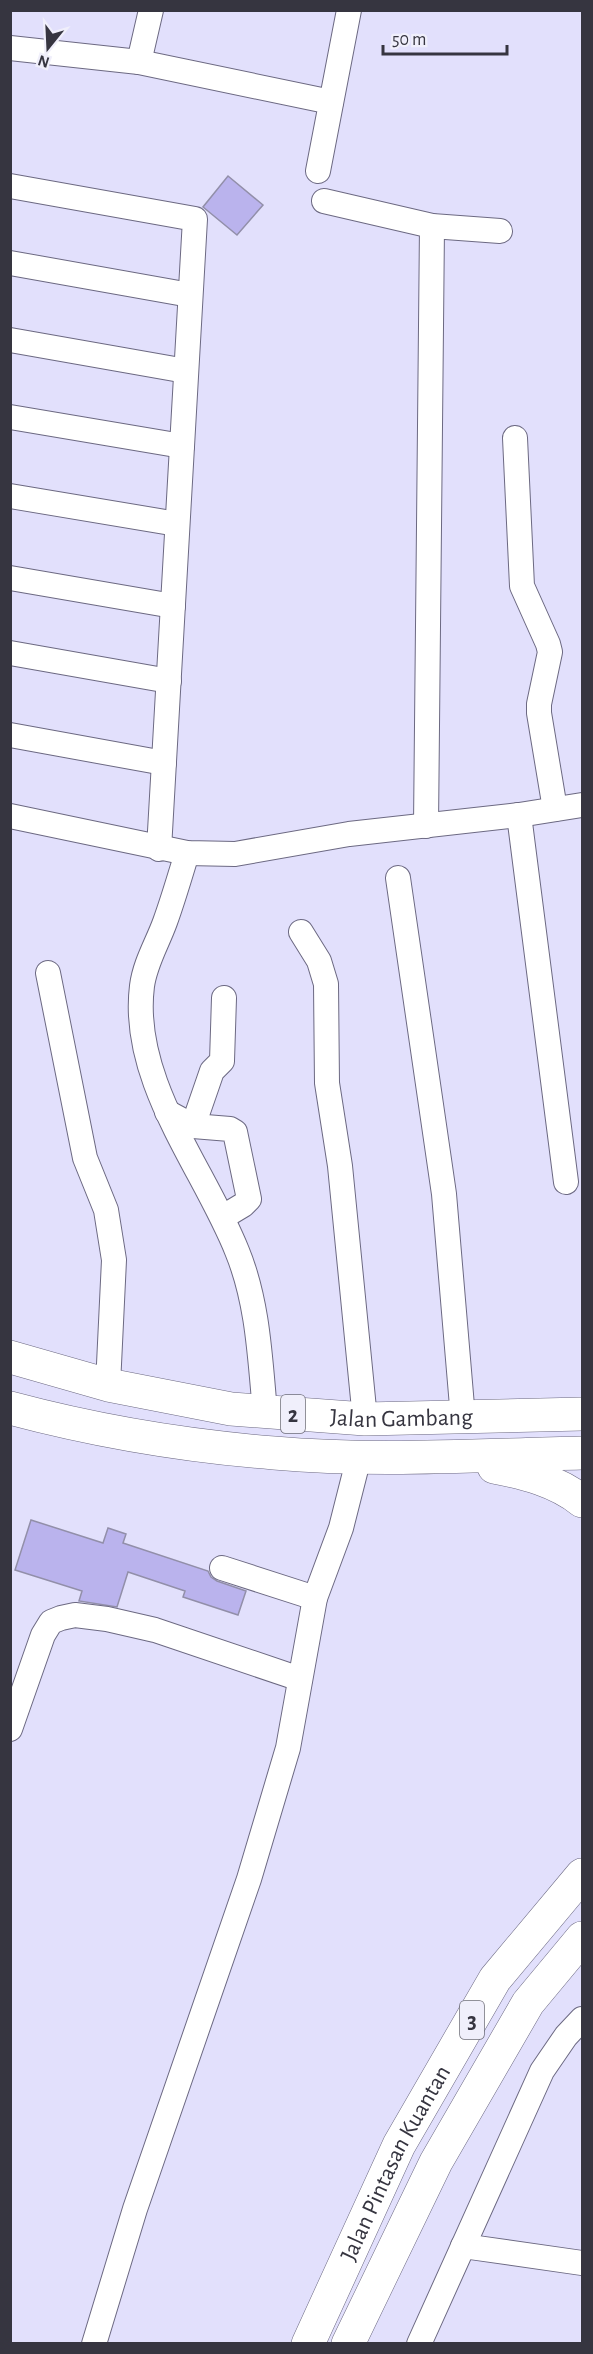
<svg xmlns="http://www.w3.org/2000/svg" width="593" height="2354" font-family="'Alegreya Sans',sans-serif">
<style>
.building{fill:#bab3ed;stroke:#928fa9;stroke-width:1.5}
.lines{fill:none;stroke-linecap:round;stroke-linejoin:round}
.minor-casing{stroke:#6c6982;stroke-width:26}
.highway-casing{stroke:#6c6982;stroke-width:34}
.minor{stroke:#fff;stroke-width:24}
.highway{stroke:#fff;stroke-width:33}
.labels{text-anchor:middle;stroke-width:4.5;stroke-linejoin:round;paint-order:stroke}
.shield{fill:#f0effb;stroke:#6e6d78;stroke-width:1.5}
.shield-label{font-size:22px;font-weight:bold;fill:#363540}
.street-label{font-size:24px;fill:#363540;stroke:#f0effb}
</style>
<rect width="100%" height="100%" fill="#e2e0fc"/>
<g class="building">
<path d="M 228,176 L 263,205 L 237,235 L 203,207 Z"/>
<path d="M 31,1520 L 103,1543 L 108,1528 L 126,1534 L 123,1543 L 208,1571 L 211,1577 L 217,1581 L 246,1591 L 238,1615 L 183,1597 L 185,1591 L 128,1572 L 117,1607 L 79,1601 L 82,1591 L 15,1570 Z"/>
</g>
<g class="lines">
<g class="minor-casing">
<g id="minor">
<path d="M 10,48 L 139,62 L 331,102"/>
<path d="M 139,62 L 151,10"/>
<path d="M 318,171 L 349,10"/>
<path d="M 10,186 L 195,219 L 159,849"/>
<path d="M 324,201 L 432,226 L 500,231"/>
<path d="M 10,263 L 190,295"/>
<path d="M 10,340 L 186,371"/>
<path d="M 10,417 L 182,446"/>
<path d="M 515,438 L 522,586 L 548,644 L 550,652 L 539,704 L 539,713 L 555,809"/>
<path d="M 10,496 L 177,524"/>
<path d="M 10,578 L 173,606"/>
<path d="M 10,653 L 169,681"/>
<path d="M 10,735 L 164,763"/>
<path d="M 519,815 L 566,1182"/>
<path d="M 10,816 L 187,853 L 235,854 L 349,834 L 519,815 L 582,805"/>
<path d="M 426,826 L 432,226"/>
<path d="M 187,853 C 180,876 173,900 165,922 C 157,944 145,963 142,986 C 130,1081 204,1168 237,1251 C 258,1302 260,1358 265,1412"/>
<path d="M 398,878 L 444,1194 L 463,1418"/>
<path d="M 301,932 L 319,961 L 326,984 L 327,1083 L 340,1166 L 365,1419"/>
<path d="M 48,973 L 85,1158 L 106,1210 L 114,1260 L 108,1385"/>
<path d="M 167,1112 L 193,1126 L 230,1129 L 235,1132 L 249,1199 L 243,1205 L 223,1217"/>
<path d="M 193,1126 L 212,1071 L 222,1061 L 224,998"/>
<path d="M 222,1568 L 315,1598"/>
<path d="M 10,1729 L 43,1635 L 51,1622 L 61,1618 L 75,1615 L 107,1619 L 155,1630 L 300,1679"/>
<path d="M 463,2246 L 582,2263"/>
<path d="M 94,2344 L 135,2209 L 249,1879 L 288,1748 L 315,1598 L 341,1528 L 359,1457"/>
<path d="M 419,2344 L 542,2071 L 566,2036 L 582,2019"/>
</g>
</g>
<g class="highway-casing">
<g id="highway">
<path id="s1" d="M 10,1357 L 108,1385 L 231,1409 L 365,1419 L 582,1414"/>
<path d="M 10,1408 C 96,1431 186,1446 274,1453 C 376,1462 480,1455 582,1453"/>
<path d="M 494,1467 C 525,1473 557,1481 582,1501"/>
<path id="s2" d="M 308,2344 L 399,2145 L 495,1979 L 582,1875"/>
<path d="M 348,2344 L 436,2162 L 528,2003 L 582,1938"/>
</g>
</g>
<use href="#minor" class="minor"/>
<use href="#highway" class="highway"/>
</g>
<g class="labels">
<g class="shield">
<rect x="281" y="1395" width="24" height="38" rx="4.5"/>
<rect x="460" y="2001" width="24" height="38" rx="4.5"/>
</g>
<g class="shield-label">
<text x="293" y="1422">2</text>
<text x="472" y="2028">3</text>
</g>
<g class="street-label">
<text dy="8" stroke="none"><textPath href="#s1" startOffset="398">Jalan Gambang</textPath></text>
<text dy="8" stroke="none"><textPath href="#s2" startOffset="201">Jalan Pintasan Kuantan</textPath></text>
</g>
</g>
<rect width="593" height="2354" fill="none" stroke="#363540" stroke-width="24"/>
<g transform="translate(48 48) rotate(198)" stroke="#f0effb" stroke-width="4.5" paint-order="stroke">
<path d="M0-4.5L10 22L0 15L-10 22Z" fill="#363540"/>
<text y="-9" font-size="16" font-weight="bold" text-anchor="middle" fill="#363540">N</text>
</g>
<path d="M383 45v9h124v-9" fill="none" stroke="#363540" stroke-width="3"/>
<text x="392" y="45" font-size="18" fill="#363540" stroke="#f0effb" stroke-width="4.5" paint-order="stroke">50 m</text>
</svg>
